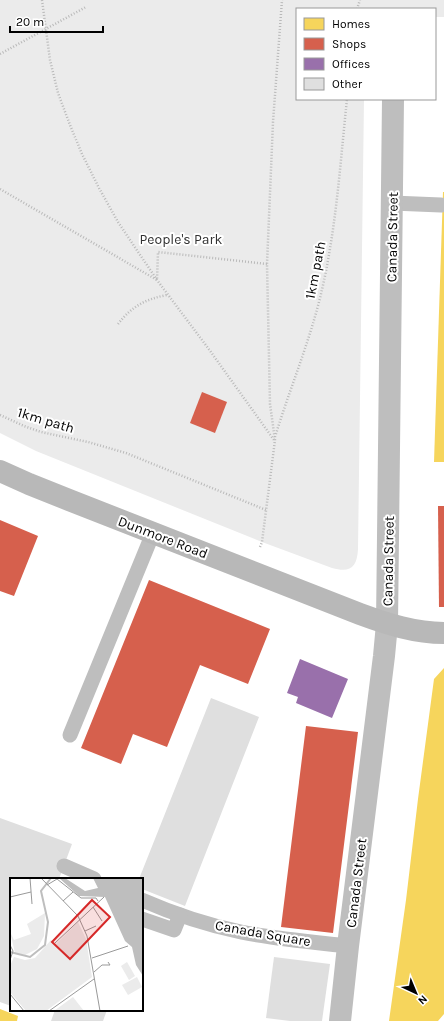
<svg xmlns="http://www.w3.org/2000/svg" width="444" height="1021" font-family="Karla,sans-serif">
<style>
.green{fill:#ebebeb}
.homes{fill:#f6d55c}
.shops{fill:#d6604d}
.offices{fill:#9970ab}
.building{fill:#dfdfdf}
.lines{fill:none;stroke-linecap:round;stroke-linejoin:round}
.path{stroke:#b9b9b9;stroke-width:2.5;stroke-dasharray:1 2;stroke-linecap:butt}
.lane{stroke:#bebebe;stroke-width:15}
.street{stroke:#bebebe;stroke-width:22}
.secondary{stroke:#b8b8b8;stroke-width:22}
.labels{text-anchor:middle;stroke-width:4;stroke-linejoin:round;paint-order:stroke}
.street-label{font-size:14px;fill:#000;stroke:#fff}
.park-label{font-size:14px;fill:#323232;stroke:#fff}
.inset-river{fill:none;stroke:#bebebe;stroke-width:2}
.inset-road{fill:none;stroke:#999;stroke-width:1}
.view{fill:#d62828;fill-opacity:0.15;stroke:#d62828;stroke-width:2}
.inset-edge{fill:none;stroke:#000;stroke-width:2}
</style>
<rect width="100%" height="100%" fill="#fff"/>
<path class="green" d="M 0,0 L 444,0 L 444,17 L 435,17 L 435,9 L 297,9 L 297,99 L 364,99 L 358,549 C 357,568 350,573 332,568 L 262,542 L 36,451 L 0,433 Z"/>
<g class="homes">
<path d="M 443,192 L 444,192 L 444,462 L 434,462 Z"/>
<path d="M 444,668 L 444,1014 L 438,1021 L 389,1021 L 406,900 L 418,799 L 434,679 Z"/>
<path d="M 0,1009 L 18,1016 L 17,1021 L 0,1021 Z"/>
</g>
<g class="shops">
<path d="M 202,392 L 227,402 L 215,433 L 190,423 Z"/>
<path d="M 438,506 L 444,506 L 444,607 L 439,607 Z"/>
<path d="M 0,520 L 38,536 L 14,596 L 0,591 Z"/>
<path d="M 149,580 L 270,629 L 248,684 L 200,665 L 167,747 L 133,734 L 121,764 L 81,748 Z"/>
<path d="M 306,726 L 358,732 L 333,933 L 281,927 Z"/>
</g>
<path class="offices" d="M 300,659 L 348,679 L 332,718 L 296,703 L 298,697 L 287,693 Z"/>
<g class="building">
<path d="M 211,698 L 259,717 L 185,906 L 142,889 L 142,879 L 139,879 Z"/>
<path d="M 0,818 L 72,844 L 59,879 L 11,879 L 11,1006 L 0,1002 Z"/>
<path d="M 274,957 L 330,964 L 322,1021 L 290,1021 L 266,1018 Z"/>
<path d="M 55,1010 L 107,1010 L 103,1021 L 51,1021 Z"/>
</g>
<g class="lines">
<g class="path">
<path d="M 42,0 L 50,60 L 58,93 L 70,125 L 82,154 L 99,188 L 118,222 L 157,280 L 208,348 L 274,440"/>
<path d="M 357,9 L 360,0"/>
<path d="M 0,54 L 86,7"/>
<path d="M 0,189 L 157,280 L 158,252 L 267,264"/>
<path d="M 118,324 C 132,306 146,299 167,295"/>
<path d="M 0,415 L 24,426 L 41,432 L 88,442 L 126,453 L 266,510"/>
<path d="M 275,437 C 289,391 308,346 320,298 C 336,233 340,165 347,99"/>
<path d="M 260,547 L 262,542 L 275,440 L 270,404 L 267,264 L 273,122 L 282,0"/>
</g>
<g class="lane">
<path d="M 392,203 L 441,205"/>
<path d="M 70,735 L 153,533"/>
<path d="M 64,866 L 94,879"/>
<path d="M 142,900 C 174,914 207,925 241,932 C 276,939 312,942 348,946"/>
<path d="M 142,919 L 174,930 L 180,915"/>
</g>
<path class="street" d="M 340,1021 L 348,946 L 384,656 L 387,624 L 393,99"/>
<path class="secondary" d="M 0,471 L 29,484 L 69,500 L 360,614 C 387,624 415,633 444,633"/>
</g>
<g class="labels">
<g class="street-label">
<text transform="translate(392 237) rotate(-89)" y="5">Canada Street</text>
<text transform="translate(315 270) rotate(-79)" y="5">1km path</text>
<text transform="translate(46 420) rotate(17)" y="5">1km path</text>
<text transform="translate(163 537) rotate(21)" y="5">Dunmore Road</text>
<text transform="translate(388 561) rotate(-89)" y="5">Canada Street</text>
<text transform="translate(356 883) rotate(-83)" y="5">Canada Street</text>
<text transform="translate(263 933) rotate(10)" y="5">Canada Square</text>
</g>
<g class="park-label">
<text x="181" y="244">People's Park</text>
</g>
</g>
<g transform="translate(10 878)">
<rect width="133" height="133" fill="#fff"/>
<path d="M 35,35 L 34,58 L 27,71 L 15,77 L 5,75 L 0,54 L 4,62 L 21,56 L 17,46 ZM 68,44 L 76,61 L 82,99 L 36,133 L 16,133 L 0,114 L 0,88 L 4,79 L 15,82 L 25,80 L 41,62 L 46,66 ZM 117,84 L 125,98 L 119,102 L 111,88 ZM 127,99 L 132,109 L 118,117 L 112,107 ZM 63,119 L 74,133 L 44,133 Z" fill="#ebebeb"/>
<path d="M 49,0 L 55,0 L 75,13 L 88,10 L 83,0 L 133,0 L 133,98 L 126,87 L 122,69 L 115,63 L 95,19 L 69,18 Z" fill="#bebebe"/>
<path class="inset-river" d="M 0,74 L 20,79 L 35,67 L 38,44 L 31,13 L 41,0"/>
<path class="inset-road" d="M 20,0 L 22,26M 31,0 L 68,38 L 77,58 L 90,133M 37,7 L 47,1 L 71,20 L 86,20 L 88,23M 0,19 L 21,14M 53,23 L 63,14M 83,29 L 92,43M 75,53 L 86,48M 45,65 L 94,19M 0,67 L 3,73 L 0,82M 82,80 L 118,68M 84,94 L 92,87 L 100,87 L 98,84M 0,116 L 14,133M 39,133 L 84,101"/>
<path class="view" d="M 82,22 L 100,39 L 60,81 L 42,64 Z"/>
<rect width="133" height="133" class="inset-edge"/>
</g>
<rect x="296" y="8" width="140" height="92" fill="#ffffff" stroke="#999999"/>
<rect x="304" y="18" width="20" height="12" fill="#f6d55c" stroke="#999999"/>
<text x="332" y="28" font-size="12" fill="#000000">Homes</text>
<rect x="304" y="38" width="20" height="12" fill="#d6604d" stroke="#999999"/>
<text x="332" y="48" font-size="12" fill="#000000">Shops</text>
<rect x="304" y="58" width="20" height="12" fill="#9970ab" stroke="#999999"/>
<text x="332" y="68" font-size="12" fill="#000000">Offices</text>
<rect x="304" y="78" width="20" height="12" fill="#dfdfdf" stroke="#999999"/>
<text x="332" y="88" font-size="12" fill="#000000">Other</text>
<g transform="translate(416 993) rotate(136)" stroke="#ffffff" stroke-width="3" paint-order="stroke">
<path d="M0-3L7 15L0 10L-7 15Z" fill="#000000"/>
<text y="-6" font-size="11" font-weight="bold" text-anchor="middle" fill="#000000">N</text>
</g>
<path d="M10 26v6h93v-6" fill="none" stroke="#000000" stroke-width="2"/>
<text x="16" y="26" font-size="12" fill="#000000" stroke="#ffffff" stroke-width="3" paint-order="stroke">20 m</text>
</svg>
